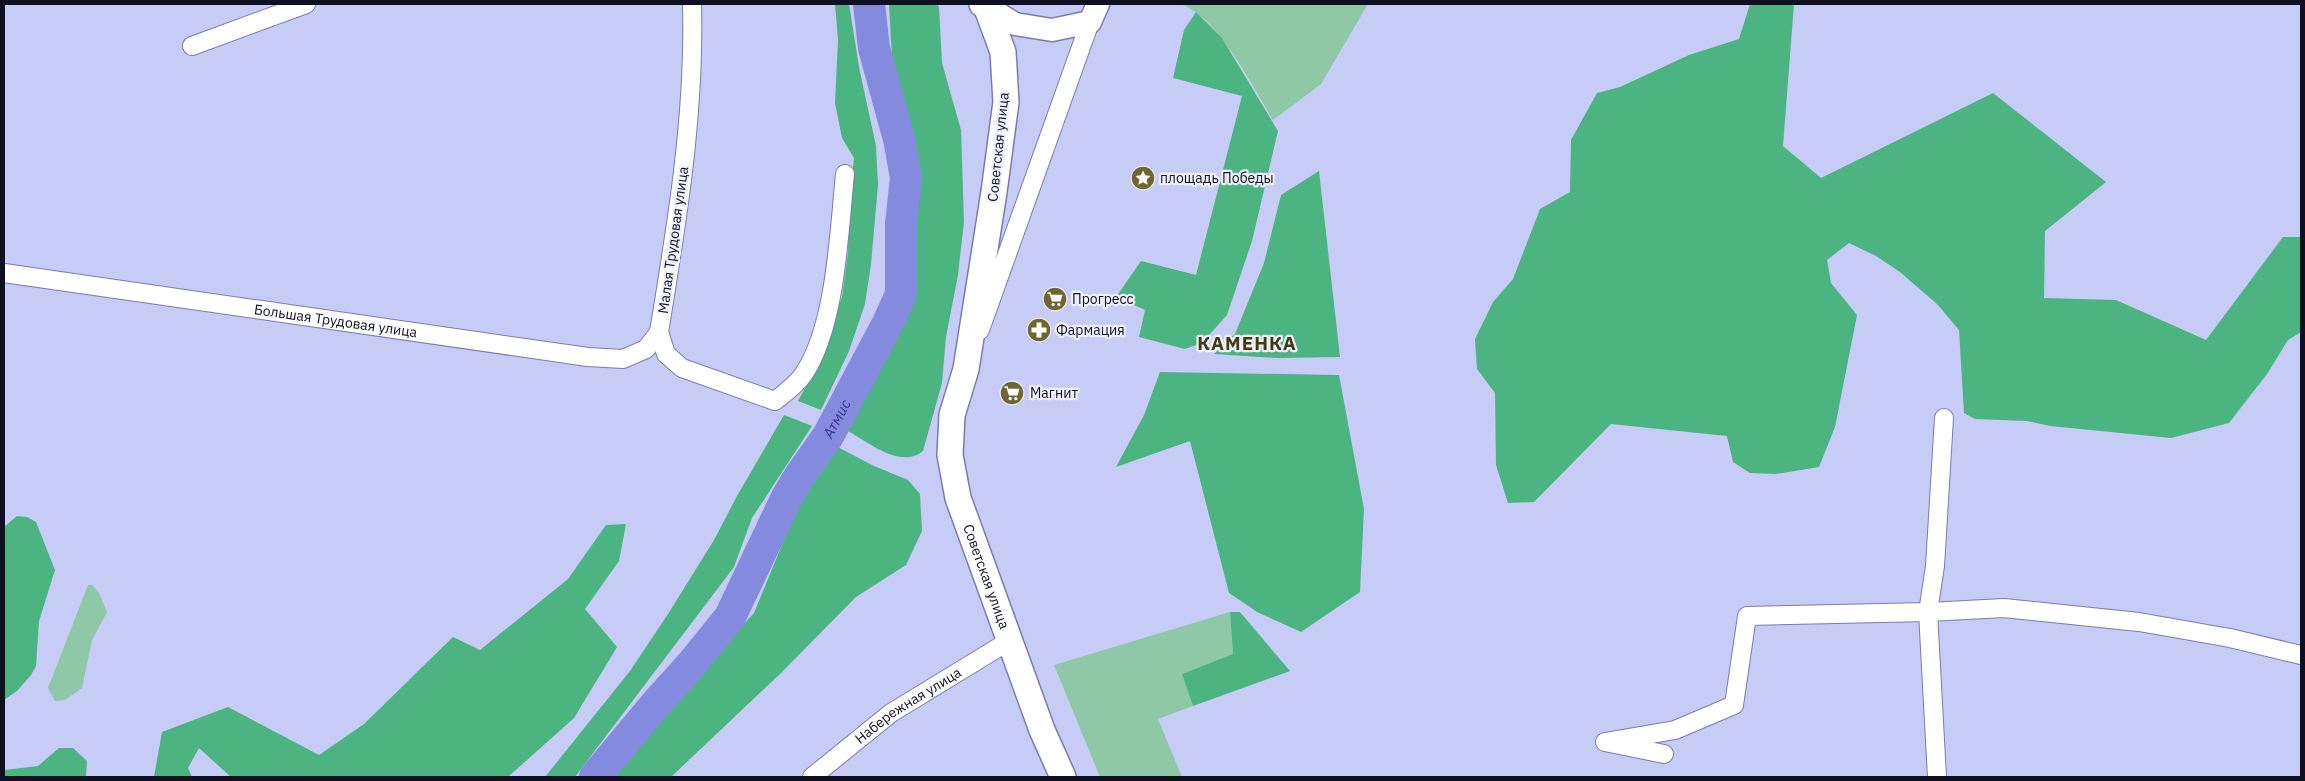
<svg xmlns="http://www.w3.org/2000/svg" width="2305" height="781" font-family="'IBM Plex Sans',sans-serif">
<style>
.green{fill:#8fc8a7}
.forest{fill:#4bb481}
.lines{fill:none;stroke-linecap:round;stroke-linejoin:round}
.river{stroke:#848ade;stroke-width:32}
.minor-casing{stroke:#787dad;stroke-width:20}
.tertiary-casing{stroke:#787dad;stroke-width:25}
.secondary-casing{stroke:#787dad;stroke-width:28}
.minor{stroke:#fff;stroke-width:18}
.tertiary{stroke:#fff;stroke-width:22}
.secondary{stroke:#fff;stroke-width:25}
.labels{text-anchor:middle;stroke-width:4.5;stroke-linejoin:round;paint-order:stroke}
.street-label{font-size:14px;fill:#0e0f21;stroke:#eef0fa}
.poi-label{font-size:14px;fill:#0e0f21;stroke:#eef0fa;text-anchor:start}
.water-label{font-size:15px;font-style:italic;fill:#3a3596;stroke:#eef0fa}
.district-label{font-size:19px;font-weight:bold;letter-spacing:1px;fill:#433c12;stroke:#eef0fa}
</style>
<rect width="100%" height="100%" fill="#c7ccf6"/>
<g class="green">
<path d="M 1180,4 L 1368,4 L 1321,84 L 1273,120 C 1253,87 1217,15 1180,4 Z"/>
<path d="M 88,585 L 92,585 L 99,593 L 107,612 L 92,640 L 82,688 L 65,700 L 55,701 L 48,688 Z"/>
<path d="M 1230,612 L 1233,654 L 1182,674 L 1193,706 L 1158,719 L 1182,777 L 1100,777 L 1054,665 Z"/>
</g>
<g class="forest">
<path d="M 835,4 L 849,4 L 859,67 L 876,146 L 878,185 L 871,264 L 865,304 L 849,351 L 821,410 L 798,401 L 814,372 L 842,297 L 848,253 L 849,205 L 854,158 L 842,138 L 835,103 L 838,40 Z"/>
<path d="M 889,4 L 937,4 L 939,7 L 942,63 L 961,130 L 964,222 L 958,275 L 946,337 L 942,383 L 923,451 C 900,470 867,441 846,430 L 861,394 L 899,331 L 912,285 L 912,218 L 917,179 L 915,139 L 892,59 Z"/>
<path d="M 1750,4 L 1794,4 L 1783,146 L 1821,178 L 1993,93 L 2106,182 L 2045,231 L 2044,298 L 2116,300 L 2206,340 L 2283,237 L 2301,237 L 2301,332 L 2288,340 L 2267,374 L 2229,423 L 2171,438 L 2050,426 L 2027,421 L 1975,419 L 1964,413 L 1959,330 L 1937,304 L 1900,272 L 1876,256 L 1849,243 L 1827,260 L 1831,283 L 1857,315 L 1835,427 L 1819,467 L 1776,474 L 1750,473 L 1733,462 L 1727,436 L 1611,424 L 1534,502 L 1508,503 L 1496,465 L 1495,393 L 1477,369 L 1475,339 L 1493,302 L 1513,279 L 1540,209 L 1570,192 L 1571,140 L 1597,93 L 1620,87 L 1689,55 L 1739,39 Z"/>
<path d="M 1196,12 L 1222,38 L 1278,131 L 1252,241 L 1227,315 L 1202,343 L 1185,349 L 1139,337 L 1145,310 L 1116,297 L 1141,261 L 1196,275 L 1242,96 L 1173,78 L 1184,30 Z"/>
<path d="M 1319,171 L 1340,357 L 1278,358 L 1214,354 L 1235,334 L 1264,263 L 1281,195 Z"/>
<path d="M 1160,372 L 1339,375 L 1364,509 L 1360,592 L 1301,632 L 1257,612 L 1229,593 L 1190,441 L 1116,467 L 1144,415 Z"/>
<path d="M 784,415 L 812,426 L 752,518 L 734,567 L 575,777 L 545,777 L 630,671 L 668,614 L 714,540 L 737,496 Z"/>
<path d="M 830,443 L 874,466 L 908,480 L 920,494 L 922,531 L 906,565 L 856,597 L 780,674 L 671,777 L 607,777 L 637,739 L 754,613 L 811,474 Z"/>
<path d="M 17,516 L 27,517 L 36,522 L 55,570 L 39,621 L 36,666 L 31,675 L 17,691 L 4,700 L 4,527 Z"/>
<path d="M 626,524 L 619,561 L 585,609 L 617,647 L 574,718 L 508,777 L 231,777 L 199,748 L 188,768 L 192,777 L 154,777 L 162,732 L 228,707 L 319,755 L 364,724 L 453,637 L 480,650 L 568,579 L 606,525 Z"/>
<path d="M 1230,612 L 1240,612 L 1290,671 L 1193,706 L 1182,674 L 1233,654 Z"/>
<path d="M 59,748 L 73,748 L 87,761 L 86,777 L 4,777 L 4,770 L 38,766 Z"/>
</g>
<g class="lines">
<path class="river" id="s1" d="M 595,777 L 655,705 L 691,665 L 730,617 L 786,499 L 799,477 L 828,436 L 888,323 L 901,294 L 901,223 L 906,178 L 899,139 L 874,48 L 869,4"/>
<g class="minor-casing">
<g id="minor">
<path d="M 692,4 C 695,114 677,223 659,332 L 666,354 L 682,368 L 775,401 C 785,393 796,385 803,375 C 836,327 839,232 845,174"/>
<path d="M 192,46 L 306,4"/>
<path id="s2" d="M 4,273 L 588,357 L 623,359 L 646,349 L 659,332"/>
<path d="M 980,330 L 1090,22"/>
<path d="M 1664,754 L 1605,742 L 1675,730 L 1734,705 L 1747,616 L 1928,612 L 2004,608 L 2139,622 L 2230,638 L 2301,655"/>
<path id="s3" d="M 812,777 L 891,713 L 1009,641"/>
<path d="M 1937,777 L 1928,612 L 1935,566 L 1944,418"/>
</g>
</g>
<g class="tertiary-casing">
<path id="tertiary" d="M 986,6 L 1015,24 L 1052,30 L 1090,22 L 1098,4"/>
</g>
<g class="secondary-casing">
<g id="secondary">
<path id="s4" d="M 982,4 L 986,6 L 1003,52 L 1006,102 L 994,192 L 966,369 L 952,415 L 950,455 L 958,498 L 1042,730 L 1063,777"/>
</g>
</g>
<use href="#minor" class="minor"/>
<use href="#tertiary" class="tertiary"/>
<use href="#secondary" class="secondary"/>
</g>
<defs>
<g id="sight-disc" transform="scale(1.25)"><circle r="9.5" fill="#6f6632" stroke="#eef0fa"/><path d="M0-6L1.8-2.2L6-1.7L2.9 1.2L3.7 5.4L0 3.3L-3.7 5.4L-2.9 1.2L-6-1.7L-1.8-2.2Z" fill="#fff"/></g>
<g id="supermarket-disc" transform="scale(1.25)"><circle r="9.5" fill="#6f6632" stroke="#eef0fa"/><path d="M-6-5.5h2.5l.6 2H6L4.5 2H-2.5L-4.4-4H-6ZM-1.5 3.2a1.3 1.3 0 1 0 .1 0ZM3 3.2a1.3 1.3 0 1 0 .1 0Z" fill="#fff"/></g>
<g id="pharmacy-disc" transform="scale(1.25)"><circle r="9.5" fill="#6f6632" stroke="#eef0fa"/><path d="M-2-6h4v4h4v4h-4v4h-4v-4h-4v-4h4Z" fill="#fff"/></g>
</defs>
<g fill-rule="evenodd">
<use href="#sight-disc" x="1143" y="178"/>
<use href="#supermarket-disc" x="1055" y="299"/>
<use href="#pharmacy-disc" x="1039" y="330"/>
<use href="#supermarket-disc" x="1012" y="393"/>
</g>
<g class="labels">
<g class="street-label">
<text transform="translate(998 147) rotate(-84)" y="5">Советская улица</text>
<text transform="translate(673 240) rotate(-82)" y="5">Малая Трудовая улица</text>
<text dy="5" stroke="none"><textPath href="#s2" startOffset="335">Большая Трудовая улица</textPath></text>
<text dy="5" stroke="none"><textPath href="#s4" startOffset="589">Советская улица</textPath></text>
<text dy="5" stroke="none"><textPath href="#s3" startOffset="120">Набережная улица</textPath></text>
</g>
<g class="poi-label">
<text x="1160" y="183">площадь Победы</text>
<text x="1072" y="304">Прогресс</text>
<text x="1056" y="335">Фармация</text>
<text x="1030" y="398">Магнит</text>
</g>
<g class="water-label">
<text dy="5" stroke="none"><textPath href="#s1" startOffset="435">Атмис</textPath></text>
</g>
<g class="district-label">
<text x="1247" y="350">КАМЕНКА</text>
</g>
</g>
<rect width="2305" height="781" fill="none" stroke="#0e0f21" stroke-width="10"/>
</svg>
